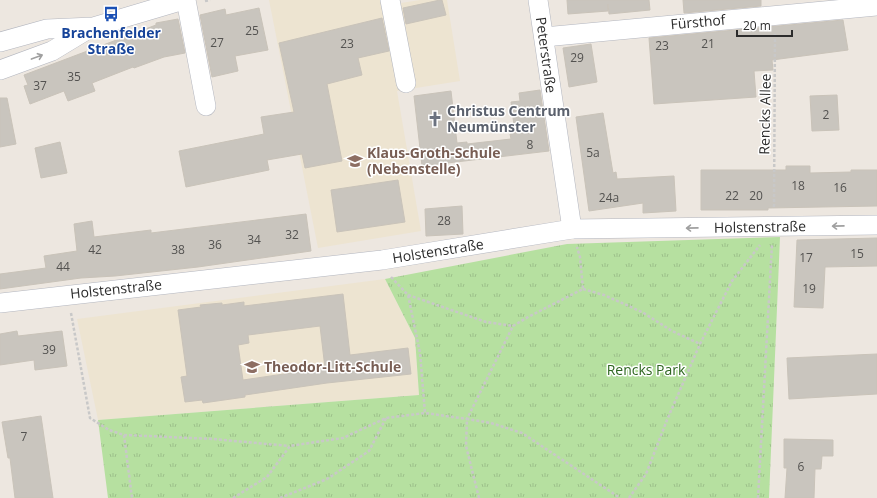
<svg xmlns="http://www.w3.org/2000/svg" width="877" height="498" font-family="'Open Sans',sans-serif">
<style>
.education{fill:#ede4d1}
.grass{fill:url(#grass-tufts)}
.building{fill:#c9c5be;stroke:#c9c3b9;fill-rule:evenodd}
.lines{fill:none;stroke-linecap:round;stroke-linejoin:round}
.minor-casing{stroke:#b3b6bf;stroke-width:20}
.path{stroke:#c8c8c8;stroke-width:2.5;stroke-dasharray:3 2;stroke-linecap:butt}
.minor{stroke:#fff;stroke-width:19}
.oneway{stroke:#a0a0a0}
.labels{text-anchor:middle;stroke-width:3;stroke-linejoin:round;paint-order:stroke}
.number-label{font-size:12px;fill:#535250}
.street-label{font-size:14px;fill:#2c2c2c;stroke:#fff}
.transit-label{font-size:14px;font-weight:bold;fill:#164399;stroke:#fff}
.worship-label{font-size:14px;font-weight:bold;fill:#5b616d;stroke:#fff;text-anchor:start}
.education-label{font-size:14px;font-weight:bold;fill:#785e54;stroke:#fff;text-anchor:start}
.park-label{font-size:14px;fill:#2e6620;stroke:#fff}
</style>
<defs>
<pattern id="grass-tufts" width="24" height="20" patternUnits="userSpaceOnUse"><rect width="24" height="20" fill="#b6e0a0"/><path d="M3 7l-1-3M5 7V3M7 7l1-3M15 17l-1-3M17 17v-4M19 17l1-3" fill="none" stroke="#9dc08a"/></pattern>
</defs>
<rect width="100%" height="100%" fill="#ede7e0"/>
<g class="education">
<path d="M 269,0 L 400,0 L 401,3 L 420,0 L 447,0 L 460,81 L 397,91 L 421,231 L 318,248 Z"/>
<path d="M 385,279 L 415,338 L 419,395 L 98,420 L 77,319 Z"/>
</g>
<path class="grass" d="M 780,237 L 769,498 L 108,498 L 98,420 L 419,395 L 415,338 L 385,279 L 567,244 Z"/>
<g class="building">
<path d="M 440,0 L 442,0 L 446,15 L 406,24 L 403,8 Z"/>
<path d="M 567,0 L 649,0 L 650,10 L 609,14 L 608,4 L 608,11 L 568,14 Z"/>
<path d="M 683,0 L 761,0 L 761,6 L 684,13 Z"/>
<path d="M 259,8 L 268,50 L 235,56 L 238,71 L 212,77 L 200,15 L 225,9 L 226,15 Z"/>
<path d="M 382,18 L 389,51 L 358,58 L 362,75 L 327,84 L 342,161 L 305,168 L 302,154 L 267,160 L 269,170 L 186,187 L 179,151 L 264,134 L 261,117 L 294,112 L 279,43 Z"/>
<path d="M 178,19 L 185,53 L 164,57 L 134,68 L 133,67 L 92,83 L 95,91 L 68,101 L 64,91 L 30,104 L 24,86 L 28,85 L 24,75 L 156,25 L 156,23 Z"/>
<path d="M 843,20 L 848,50 L 772,60 L 773,70 L 754,71 L 756,97 L 654,104 L 649,38 Z"/>
<path d="M 591,44 L 597,82 L 569,87 L 563,48 Z"/>
<path d="M 540,90 L 549,151 L 422,166 L 414,96 L 451,91 L 457,143 L 467,142 L 467,144 L 511,139 L 510,134 L 515,133 L 511,102 L 520,101 L 519,93 Z"/>
<path d="M 837,95 L 839,130 L 812,131 L 810,96 Z"/>
<path d="M 0,98 L 7,98 L 16,144 L 0,147 Z"/>
<path d="M 603,113 L 613,173 L 616,172 L 617,179 L 674,176 L 676,211 L 643,213 L 643,203 L 589,211 L 576,117 Z"/>
<path d="M 60,142 L 67,173 L 41,178 L 35,148 Z"/>
<path d="M 786,166 L 810,166 L 810,173 L 851,172 L 851,170 L 877,170 L 877,206 L 768,208 L 768,210 L 701,210 L 701,170 L 786,170 Z"/>
<path d="M 398,180 L 405,222 L 337,232 L 331,190 Z"/>
<path d="M 462,206 L 463,234 L 426,236 L 425,209 Z"/>
<path d="M 306,214 L 311,251 L 198,267 L 115,276 L 81,278 L 0,289 L 0,274 L 46,268 L 44,256 L 77,251 L 74,224 L 92,221 L 94,237 L 151,230 L 151,233 Z"/>
<path d="M 877,238 L 877,266 L 825,267 L 823,308 L 794,307 L 797,240 Z"/>
<path d="M 343,294 L 350,355 L 408,348 L 411,374 L 327,383 L 245,395 L 245,397 L 203,403 L 202,400 L 185,402 L 181,377 L 187,376 L 178,310 L 201,307 L 200,305 L 222,303 L 222,305 L 244,302 L 244,306 ZM 320,326 L 325,368 L 243,380 L 238,345 L 249,343 L 248,335 Z"/>
<path d="M 17,331 L 18,336 L 62,331 L 67,366 L 35,370 L 34,360 L 0,365 L 0,334 Z"/>
<path d="M 877,354 L 877,394 L 789,399 L 787,358 Z"/>
<path d="M 41,416 L 53,498 L 15,498 L 10,458 L 8,458 L 2,422 Z"/>
<path d="M 784,439 L 833,440 L 833,456 L 822,456 L 821,469 L 815,469 L 814,498 L 785,498 L 787,468 L 784,468 Z"/>
</g>
<g class="lines">
<g class="minor-casing">
<g id="minor">
<path d="M 186,0 L 206,106"/>
<path d="M 390,0 L 406,83"/>
<path d="M 538,0 L 572,229"/>
<path d="M 544,37 L 877,6"/>
<path d="M 0,42 L 47,29 L 93,27 L 184,0"/>
<path d="M 0,70 L 52,51 L 90,28"/>
<path d="M 0,303 L 382,260 L 572,229 L 877,225"/>
</g>
</g>
<g class="path">
<path d="M 205,1 L 210,0"/>
<path d="M 774,207 L 775,32"/>
<path d="M 391,277 L 408,295 L 420,353 L 425,413"/>
<path d="M 583,289 L 604,295 L 642,312 L 672,331 L 700,344"/>
<path d="M 408,295 L 486,322 L 513,326"/>
<path d="M 71,313 L 90,418 L 109,430 L 124,435 L 213,439 L 289,446"/>
<path d="M 124,435 L 132,498"/>
<path d="M 233,498 L 267,477 L 290,446 L 343,438 L 386,418 L 425,413 L 467,419 L 513,326 L 528,317 L 583,289 L 580,257 L 577,247"/>
<path d="M 280,498 L 327,479 L 369,451 L 386,418"/>
<path d="M 479,498 L 466,446 L 467,419 L 491,423 L 522,433 L 620,498"/>
<path d="M 629,498 L 646,474 L 667,420 L 700,344 L 732,281 L 760,245"/>
<path d="M 758,498 L 772,244"/>
</g>
<use href="#minor" class="minor"/>
</g>
<defs><path id="oneway-shaft" d="M-6 0H5M1.5-3L5.5 0L1.5 3" fill="none" stroke-width="1.6" stroke-linecap="round" stroke-linejoin="round"/></defs>
<g class="oneway">
<use href="#oneway-shaft" transform="translate(37 57) rotate(-20)"/>
<use href="#oneway-shaft" transform="translate(838 226) rotate(179)"/>
<use href="#oneway-shaft" transform="translate(692 228) rotate(179)"/>
</g>
<defs>
<g id="bus-bare" transform="scale(1.2)"><path d="M-5-6H5V4H4V6H2V4H-2V6H-4V4H-5ZM-3.5-4V0h7V-4ZM-3.5 1.2v1.5H-2V1.2ZM2 1.2v1.5H3.5V1.2Z" fill="#1a4fb4" stroke="#fff" stroke-width="2.5" paint-order="stroke"/></g>
<g id="church-bare" transform="scale(1.2)"><path d="M-1.2-6h2.4v3.5h3.3v2.4h-3.3V6h-2.4V-.1h-3.3v-2.4h3.3Z" fill="#6b7280" stroke="#fff" stroke-width="2.5" paint-order="stroke"/></g>
<g id="school-bare" transform="scale(1.2)"><path d="M0-5L7-2L0 1L-7-2ZM-4 1L0 2.5L4 1V4Q0 6-4 4Z" fill="#8d6e63" stroke="#fff" stroke-width="2.5" paint-order="stroke"/></g>
</defs>
<g fill-rule="evenodd">
<use href="#bus-bare" x="111" y="14"/>
<use href="#church-bare" x="435" y="119"/>
<use href="#school-bare" x="355" y="161"/>
<use href="#school-bare" x="252" y="367"/>
</g>
<g class="labels">
<g class="number-label">
<text x="252" y="35">25</text>
<text x="217" y="47">27</text>
<text x="347" y="48">23</text>
<text x="708" y="48">21</text>
<text x="662" y="50">23</text>
<text x="577" y="62">29</text>
<text x="74" y="81">35</text>
<text x="40" y="90">37</text>
<text x="826" y="119">2</text>
<text x="530" y="149">8</text>
<text x="593" y="157">5a</text>
<text x="798" y="190">18</text>
<text x="840" y="192">16</text>
<text x="732" y="200">22</text>
<text x="756" y="200">20</text>
<text x="609" y="202">24a</text>
<text x="444" y="225">28</text>
<text x="292" y="239">32</text>
<text x="254" y="244">34</text>
<text x="215" y="249">36</text>
<text x="95" y="254">42</text>
<text x="178" y="254">38</text>
<text x="857" y="258">15</text>
<text x="806" y="262">17</text>
<text x="63" y="271">44</text>
<text x="809" y="293">19</text>
<text x="49" y="354">39</text>
<text x="24" y="441">7</text>
<text x="801" y="471">6</text>
</g>
<g class="street-label">
<text transform="translate(698 22) rotate(-5)" y="5">Fürsthof</text>
<text transform="translate(546 55) rotate(82)" y="5">Peterstraße</text>
<text transform="translate(765 114) rotate(-89)" y="5">Rencks Allee</text>
<text transform="translate(760 227) rotate(-1)" y="5">Holstenstraße</text>
<text transform="translate(438 251) rotate(-9)" y="5">Holstenstraße</text>
<text transform="translate(116 289) rotate(-6)" y="5">Holstenstraße</text>
</g>
<g class="transit-label">
<text x="111" y="38">Brachenfelder<tspan x="111" dy="16">Straße</tspan></text>
</g>
<g class="worship-label">
<text x="447" y="116">Christus Centrum<tspan x="447" dy="16">Neumünster</tspan></text>
</g>
<g class="education-label">
<text x="367" y="158">Klaus-Groth-Schule<tspan x="367" dy="16">(Nebenstelle)</tspan></text>
<text x="264" y="372">Theodor-Litt-Schule</text>
</g>
<g class="park-label">
<text x="646" y="375">Rencks Park</text>
</g>
</g>
<path d="M737 30v6h55v-6" fill="none" stroke="#2c2c2c" stroke-width="2"/>
<text x="743" y="30" font-size="12" fill="#2c2c2c" stroke="#ffffff" stroke-width="3" paint-order="stroke">20 m</text>
</svg>
